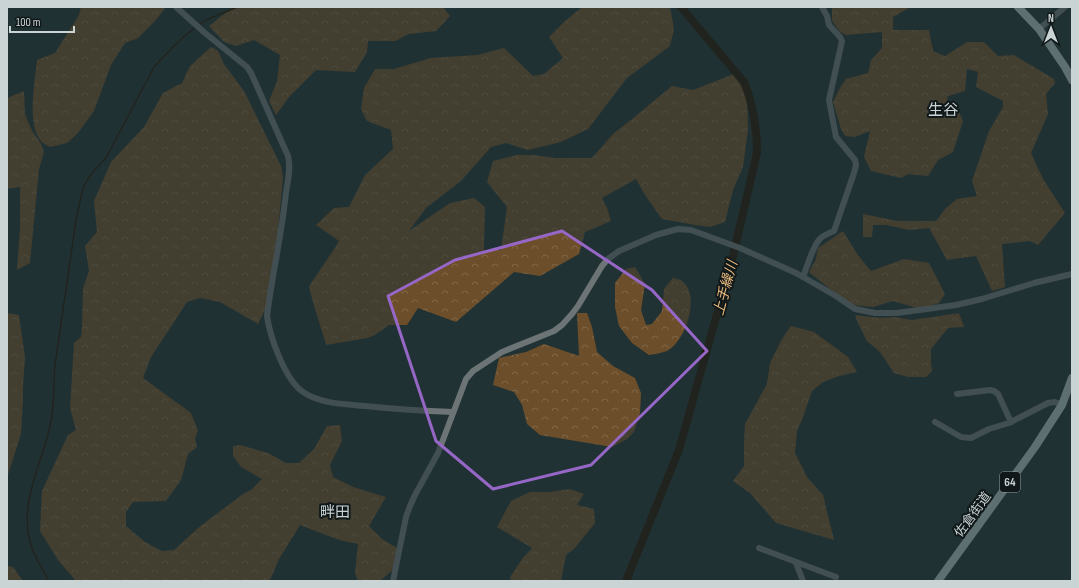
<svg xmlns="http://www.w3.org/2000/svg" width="1079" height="588" font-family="'Sofia Sans Condensed','Noto Sans JP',sans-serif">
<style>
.forest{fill:url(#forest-crowns)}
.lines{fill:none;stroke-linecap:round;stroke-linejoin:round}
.stream{stroke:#231403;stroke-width:1.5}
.river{stroke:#231403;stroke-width:8}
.minor{stroke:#6c7476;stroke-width:6}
.major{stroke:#a9babc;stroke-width:8}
.marked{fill:none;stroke:#9767c7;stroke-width:3;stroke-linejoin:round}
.labels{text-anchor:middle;stroke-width:4;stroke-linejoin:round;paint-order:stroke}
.shield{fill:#111819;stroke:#929c9d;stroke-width:1}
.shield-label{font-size:12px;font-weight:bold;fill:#cad4d5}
.street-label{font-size:13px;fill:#cad4d5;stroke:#111819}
.water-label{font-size:14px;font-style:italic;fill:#ecbb7f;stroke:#111819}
.quarter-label{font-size:15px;fill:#cad4d5;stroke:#111819}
</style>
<defs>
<pattern id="forest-crowns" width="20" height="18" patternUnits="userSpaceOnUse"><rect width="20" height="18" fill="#6c4f2a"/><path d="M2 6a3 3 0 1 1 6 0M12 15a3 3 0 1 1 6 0" fill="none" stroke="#806748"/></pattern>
</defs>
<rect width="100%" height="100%" fill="#213234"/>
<g class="forest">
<path d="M 81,7 L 166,7 L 155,21 L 138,38 L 125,43 L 111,65 L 94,111 L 78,133 L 67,143 L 50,147 C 47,145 42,143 40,140 C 27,122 35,81 37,60 L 55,53 L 79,15 Z"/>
<path d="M 233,7 L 443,7 L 450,16 L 436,31 L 409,34 L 395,41 L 368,41 L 367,52 L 355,72 L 316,70 L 289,97 L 276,115 L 269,101 L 277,81 L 280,55 L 254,40 L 236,46 L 224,42 L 209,26 Z"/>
<path d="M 582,7 L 670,7 L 674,29 L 670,46 L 627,78 L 588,129 L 561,142 L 528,150 L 506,143 L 491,147 L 461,181 L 426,208 L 409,231 L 450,203 L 474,198 L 485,207 L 484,250 L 501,250 L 507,207 L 487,182 L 493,161 L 517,155 L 534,155 L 555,158 L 592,158 L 613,134 L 632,119 L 672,86 L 693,90 L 734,74 L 747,95 L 748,129 L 743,167 L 733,190 L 725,222 L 710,227 L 695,225 L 662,219 L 645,195 L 636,179 L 602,198 L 607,208 L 611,221 L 585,232 L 579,254 L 540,276 L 514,272 L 456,322 L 418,308 L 407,325 L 389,325 L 375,335 L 367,338 L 326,345 C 321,325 313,306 309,286 L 333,251 L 339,241 L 316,225 L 334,208 L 349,207 L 365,175 L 393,149 L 391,130 L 367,121 L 361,109 L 364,88 L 375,69 L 394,69 L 431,58 L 477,55 L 504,48 L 533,76 L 544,74 L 563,58 L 549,37 L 564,22 Z"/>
<path d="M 832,7 L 911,7 L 893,17 L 893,30 L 929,30 L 933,51 L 945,56 L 967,42 L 984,42 L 998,56 L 1014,55 L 1054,79 L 1055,83 L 1046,94 L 1048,114 L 1031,153 L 1043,179 L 1065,213 L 1038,245 L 1030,241 L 1002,244 L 1005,287 L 992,291 L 976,256 L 947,260 L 929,228 L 909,230 L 886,225 L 873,225 L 872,237 L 863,237 L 863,214 L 898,221 L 936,221 L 945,209 L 957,199 L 977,196 L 972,181 L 989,131 L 1003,107 L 1003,101 L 976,87 L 978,72 L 967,69 L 965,91 L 948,96 L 947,102 L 957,107 L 963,121 L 953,152 L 938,160 L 928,176 L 908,174 L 901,178 L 871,171 L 864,157 L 870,131 L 855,137 L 845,136 L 841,129 L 833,102 L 840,88 L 846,79 L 868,73 L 871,60 L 882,48 L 882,32 L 846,35 L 840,32 L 832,21 Z"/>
<path d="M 211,47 L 218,51 L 224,64 L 244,91 L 281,166 L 283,177 L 272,295 L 258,324 L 220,302 L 200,298 L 187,302 L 151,357 L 143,378 L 191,413 L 198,431 L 195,438 L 197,447 L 188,454 L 181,480 L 166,501 L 133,502 L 126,512 L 126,526 L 145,542 L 162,551 L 174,550 L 198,528 L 243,494 L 251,490 L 262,479 L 241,467 L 233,456 L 233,446 L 240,445 L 268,453 L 286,463 L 299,463 L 314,449 L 327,426 L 340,425 L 342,441 L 330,465 L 333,477 L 353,487 L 386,497 L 369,526 L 382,539 L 397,548 L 396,567 L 380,581 L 358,581 L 355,573 L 358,544 L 339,540 L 300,525 L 279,559 L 271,578 L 268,581 L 76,581 L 58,560 L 40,531 L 42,491 L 68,435 L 76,430 L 70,408 L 74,343 L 81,337 L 82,328 L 83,288 L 89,271 L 85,246 L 97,232 L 94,201 L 111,162 L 144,127 L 163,93 L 182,83 L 190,66 Z"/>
<path d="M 24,91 L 25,114 L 31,129 L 41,144 L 44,152 L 39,169 L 30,263 L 17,270 L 20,228 L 20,187 L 7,189 L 7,98 Z"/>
<path d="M 843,231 L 857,254 L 871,271 L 904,259 L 929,263 L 945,294 L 939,303 L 920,309 L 893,301 L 873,307 L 852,305 L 831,290 L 809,272 L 816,259 L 818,248 Z"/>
<path d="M 635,267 L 645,284 L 641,310 L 646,325 L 652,324 L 662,311 L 664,289 L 673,278 C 676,279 680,279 682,281 C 701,295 686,341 667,351 C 662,353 654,354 649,355 L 632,343 L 619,326 L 615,307 L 615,283 L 626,269 Z"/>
<path d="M 7,313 L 19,315 L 25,357 L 23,387 L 23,399 L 21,434 L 7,478 Z"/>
<path d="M 577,313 L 587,313 L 592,327 L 597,352 L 613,366 L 635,378 L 641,393 L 640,413 L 634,432 L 627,439 L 612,447 L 540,435 L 527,424 L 522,405 L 514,392 L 493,385 L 499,358 L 526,352 L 544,344 L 579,356 Z"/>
<path d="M 959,313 L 964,327 L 948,328 L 931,349 L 931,362 L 932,371 L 926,377 L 908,377 L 894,373 L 880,352 L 867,341 L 858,323 L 855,315 L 880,318 L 895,317 L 912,320 Z"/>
<path d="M 791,326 L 814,332 L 848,357 L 857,372 L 839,376 L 823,382 L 812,391 L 803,417 L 797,431 L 795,453 L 807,477 L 823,495 L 834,540 L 776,523 L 750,493 L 733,481 L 744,466 L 744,442 L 745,424 L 767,384 L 770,363 L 782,339 Z"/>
<path d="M 570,489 L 584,494 L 577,505 L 594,509 L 595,523 L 574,549 L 566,555 L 561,581 L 511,581 L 510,577 L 523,558 L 532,548 L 497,527 L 511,501 L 530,492 L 549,492 Z"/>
<path d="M 7,566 L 13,567 L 23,581 L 7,581 Z"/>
</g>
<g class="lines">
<g class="stream">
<path d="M 199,25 L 206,20 L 237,7"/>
<path d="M 7,580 L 8,581"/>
<path d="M 49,581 C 43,570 36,559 32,548 C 17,505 41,467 50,426 C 55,406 53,385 55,365 L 76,220 L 82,192 L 86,182 L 92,173 L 106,158 L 154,67 L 173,47 L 187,34 L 196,27"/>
</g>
<path class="river" d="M 626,581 L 679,450 L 732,260 L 757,153 C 757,129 753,104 744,82 L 681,7"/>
<g class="minor">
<path d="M 176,7 L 205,33 L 247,67 L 251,73 L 288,156 C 291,167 288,181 286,192 C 282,234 272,275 267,316 C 270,337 285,380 303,392 C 321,404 344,404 365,406 C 394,409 424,411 453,412"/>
<path d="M 1039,29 L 1065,7"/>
<path d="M 803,277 C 807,267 814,242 822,237 C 826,234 830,233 834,231 L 854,173 L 856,165 L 855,160 L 836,137 L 829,100 L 842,41 L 840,37 L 829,25 L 827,16 L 822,7"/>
<path d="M 957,394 L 990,390 L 994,391 L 998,394 L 1011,422"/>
<path d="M 935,422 L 961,437 L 971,438 L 989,429 L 1009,423 L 1048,403 L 1055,402 L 1062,405"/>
<path d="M 759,548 L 836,577"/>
<path d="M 796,563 L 803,581"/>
<path d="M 393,581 L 406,517 L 410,506 L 415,495 L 438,453 L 466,379 L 473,371 L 502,352 L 554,331 L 562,325 L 572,314 L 578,306 L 602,266 L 608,259 L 619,251 L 656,235 L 678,229 L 691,230 L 740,248 L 796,273 L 836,296 L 855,309 L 875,313 L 897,313 L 956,305 L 982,299 L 1034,283 L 1072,274"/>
</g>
<g class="major">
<path d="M 1018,7 L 1039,29 L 1065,67 L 1072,80"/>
<path d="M 938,581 L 1035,447 L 1062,405 L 1072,378"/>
</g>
</g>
<path d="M0 0H1079V588H0ZM 562,231 L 652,290 L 707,351 L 591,465 L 493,489 L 436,441 L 388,296 L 455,260 Z" fill="#213234" fill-opacity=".55" fill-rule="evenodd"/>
<path class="marked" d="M 562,231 L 652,290 L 707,351 L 591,465 L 493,489 L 436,441 L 388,296 L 455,260 Z"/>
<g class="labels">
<rect class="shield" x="1000" y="472" width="20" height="20" rx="3"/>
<g class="shield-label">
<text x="1010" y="486">64</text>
</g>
<g class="street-label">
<text transform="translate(972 514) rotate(-54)" y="5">佐倉街道</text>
</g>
<g class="water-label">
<text transform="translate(725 288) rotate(-75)" y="5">上手繰川</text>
</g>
<g class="quarter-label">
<text x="943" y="115">生谷</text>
<text x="335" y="517">畔田</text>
</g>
</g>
<rect width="1079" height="588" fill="none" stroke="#cad4d5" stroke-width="16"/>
<g transform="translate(1051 28)" stroke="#111819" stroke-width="3" paint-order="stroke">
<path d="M0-3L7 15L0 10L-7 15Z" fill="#cad4d5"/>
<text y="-6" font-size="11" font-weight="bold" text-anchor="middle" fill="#cad4d5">N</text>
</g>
<path d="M10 26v6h64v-6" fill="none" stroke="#cad4d5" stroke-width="2"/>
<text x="16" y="26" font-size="12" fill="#cad4d5" stroke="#111819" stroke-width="3" paint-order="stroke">100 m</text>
</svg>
